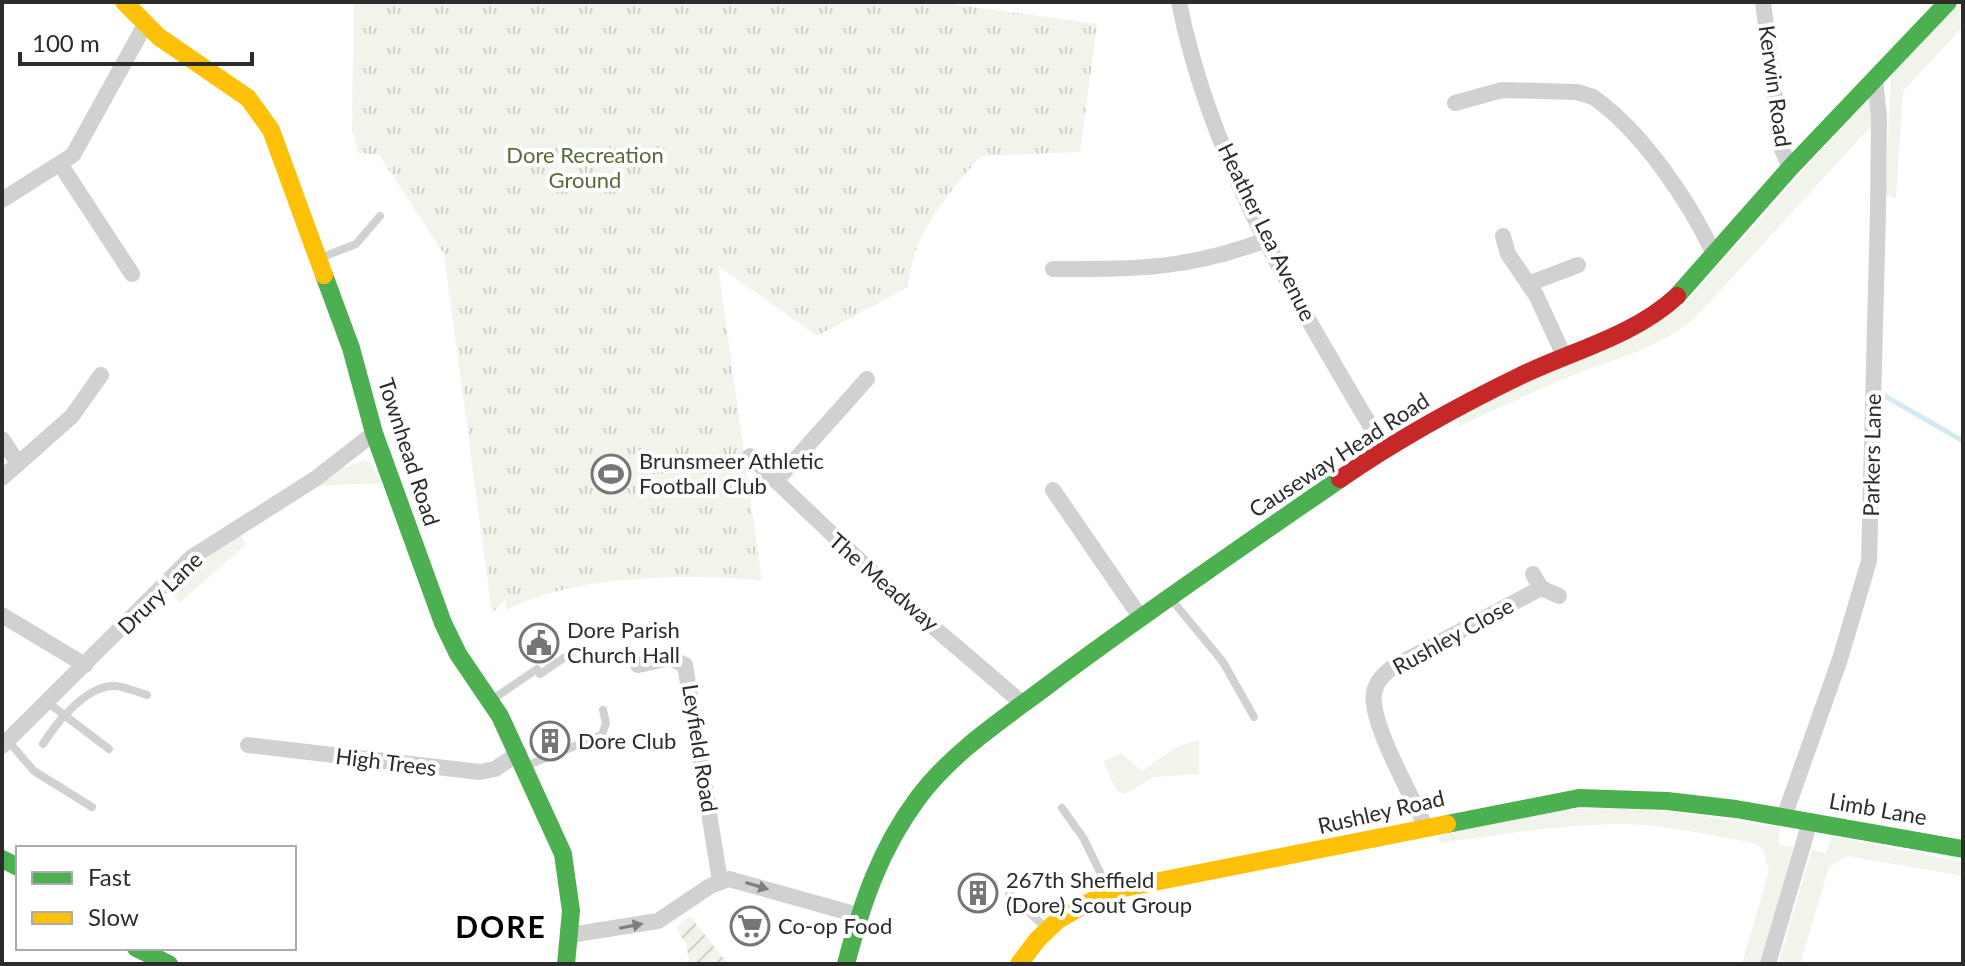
<svg xmlns="http://www.w3.org/2000/svg" width="1965" height="966" font-family="Lato,sans-serif">
<style>
.grass{fill:#f1f4ea}
.park{fill:url(#park-tufts)}
.garden{fill:url(#garden-furrows)}
.lines{fill:none;stroke-linecap:round;stroke-linejoin:round}
.stream{stroke:#d4ebf2;stroke-width:5}
.lane{stroke:#d1d1d1;stroke-width:8}
.street{stroke:#d1d1d1;stroke-width:16}
.fast{stroke:#4caf50;stroke-width:18}
.slow{stroke:#ffc107;stroke-width:18}
.jam{stroke:#c62828;stroke-width:18}
.oneway{fill:#7e7e7e}
.labels{text-anchor:middle;stroke-width:8;stroke-linejoin:round;paint-order:stroke}
.street-label{font-size:22px;fill:#2c2c2c;stroke:#fff}
.park-label{font-size:22px;fill:#576a37;stroke:#fff}
.poi-label{font-size:22px;fill:#2c2c2c;stroke:#fff;text-anchor:start}
.district-label{font-size:30px;font-weight:bold;letter-spacing:2px;fill:#000;stroke:#fff}
</style>
<defs>
<pattern id="park-tufts" width="24" height="20" patternUnits="userSpaceOnUse" patternTransform="scale(2)"><rect width="24" height="20" fill="#f1f4ea"/><path d="M3 7l-1-3M5 7V3M7 7l1-3M15 17l-1-3M17 17v-4M19 17l1-3" fill="none" stroke="#cfd1c9"/></pattern>
<pattern id="garden-furrows" width="10" height="10" patternUnits="userSpaceOnUse" patternTransform="scale(2)"><rect width="10" height="10" fill="#f1f4ea"/><path d="M-1 1l2-2M0 10L10 0M9 11l2-2" fill="none" stroke="#cfd1c9"/></pattern>
</defs>
<rect width="100%" height="100%" fill="#fff"/>
<g class="grass">
<path d="M 1959,2 L 1963,2 L 1963,27 L 1903,91 L 1896,197 L 1885,196 L 1891,76 L 1899,64 Z"/>
<path d="M 1867,99 L 1872,101 L 1874,123 L 1695,318 C 1654,351 1619,357 1573,375 C 1534,391 1497,409 1459,426 L 1457,417 L 1687,301 Z"/>
<path d="M 364,460 L 371,463 L 381,483 L 319,486 L 341,469 Z"/>
<path d="M 240,535 L 246,545 L 180,602 L 169,592 L 200,562 Z"/>
<path d="M 1199,740 L 1199,774 L 1154,777 L 1125,794 L 1117,791 L 1103,761 L 1121,753 L 1142,771 L 1176,747 Z"/>
<path d="M 1619,808 L 1692,814 L 1781,828 L 1778,844 L 1793,847 L 1761,964 L 1742,964 L 1769,871 L 1763,850 L 1754,843 C 1710,835 1664,824 1619,824 C 1559,825 1500,834 1441,843 L 1440,834 L 1565,809 Z"/>
<path d="M 1832,836 L 1963,862 L 1963,876 L 1848,856 L 1829,867 L 1800,964 L 1778,964 L 1812,850 L 1826,853 Z"/>
</g>
<path class="park" d="M 354,2 L 937,2 L 1097,24 L 1080,152 L 981,156 C 948,193 912,234 908,287 L 817,336 L 718,266 L 762,581 C 689,573 572,575 507,610 L 505,600 L 492,613 L 444,254 L 379,155 L 358,153 L 352,129 Z"/>
<path class="garden" d="M 690,916 L 728,964 L 689,964 L 687,947 L 676,927 Z"/>
<g class="lines">
<path class="stream" d="M 1885,396 L 1963,441"/>
<g class="lane">
<path d="M 320,258 L 356,244 L 380,216"/>
<path d="M 1171,599 L 1223,662 L 1254,717"/>
<path d="M 490,701 L 537,669 L 540,674 L 574,651"/>
<path d="M 47,702 L 109,749"/>
<path d="M 8,741 L 34,771 L 92,807"/>
<path d="M 43,744 C 57,722 87,684 116,686 C 126,687 137,692 147,695"/>
<path d="M 526,766 L 602,735 L 606,723 L 603,710"/>
<path d="M 1062,808 L 1084,839 L 1109,891"/>
<path d="M 1009,894 L 1046,928"/>
</g>
<g class="street">
<path d="M 1179,2 C 1211,165 1301,308 1384,449"/>
<path d="M 1763,2 L 1781,147 L 1790,168"/>
<path d="M 1455,103 L 1502,90 L 1577,92 L 1593,97 C 1642,131 1689,201 1714,254"/>
<path d="M 60,164 L 132,274"/>
<path d="M 2,200 L 73,155 L 145,25"/>
<path d="M 1503,236 L 1508,254 L 1536,295 L 1564,356"/>
<path d="M 1053,269 C 1136,269 1186,270 1266,240"/>
<path d="M 1528,284 L 1578,265"/>
<path d="M 2,439 L 18,463"/>
<path d="M 750,456 L 897,596 L 1022,703"/>
<path d="M 2,478 L 72,416 L 101,375"/>
<path d="M 776,481 L 867,379"/>
<path d="M 1053,490 L 1141,618"/>
<path d="M 1541,588 L 1559,596"/>
<path d="M 2,615 L 85,665"/>
<path d="M 638,665 L 670,658 L 685,665 L 720,881"/>
<path d="M 248,745 L 480,772 L 495,769 L 519,753"/>
<path d="M 2,746 L 192,557 L 315,479 L 374,433"/>
<path d="M 1784,817 L 1840,659 L 1869,561 L 1878,211 L 1879,117 L 1875,79"/>
<path d="M 1425,826 C 1411,794 1378,737 1374,704 C 1371,687 1381,676 1393,667 L 1541,588 L 1533,574"/>
<path d="M 570,935 L 658,921 L 710,886 L 729,879 L 858,915"/>
<path d="M 1768,964 L 1810,821"/>
</g>
<g class="fast">
<path d="M 324,275 L 351,348 L 374,433 L 443,623 L 458,654 L 500,716 L 563,854 L 571,911 L 566,964"/>
<path d="M 1677,296 L 1790,168 L 1948,2"/>
<path d="M 1447,824 L 1579,798 L 1667,801 L 1736,809 L 1963,849"/>
<path d="M 2,859 L 18,867"/>
<path d="M 136,948 L 169,964"/>
<path d="M 846,964 C 862,903 880,849 918,798 C 953,751 1005,718 1051,683 C 1146,612 1243,546 1340,479"/>
</g>
<g class="slow">
<path d="M 124,2 L 159,37 L 248,98 L 271,130 L 324,275"/>
<path d="M 1019,964 L 1037,940 L 1058,920 L 1109,891 L 1447,824"/>
</g>
<path class="jam" d="M 1340,479 C 1397,440 1458,406 1520,376 C 1572,351 1634,336 1677,296"/>
</g>
<defs><path id="oneway-solid" d="M-6-.8H1V-3.2L6.5 0L1 3.2V.8H-6Z" transform="scale(2)"/></defs>
<g class="oneway">
<use href="#oneway-solid" transform="translate(757 886) rotate(17)"/>
<use href="#oneway-solid" transform="translate(631 926) rotate(-11)"/>
</g>
<defs>
<g id="stadium-ring" transform="scale(2)"><circle r="9.5" fill="#fff" stroke="#767676" stroke-width="1.5"/><path d="M0-5a6.5 5 0 1 0 0 10a6.5 5 0 1 0 0-10ZM-3.5-1.8h7v3.6h-7Z" fill="#767676"/></g>
<g id="civic-ring" transform="scale(2)"><circle r="9.5" fill="#fff" stroke="#767676" stroke-width="1.5"/><path d="M-.6-6.5H3V-4.5H.6V-3L4-1V1h2V6H-6V1h2V-1L-.6-3ZM-1.2 2.5V6h2.4V2.5Z" fill="#767676"/></g>
<g id="building-ring" transform="scale(2)"><circle r="9.5" fill="#fff" stroke="#767676" stroke-width="1.5"/><path d="M-4-6H4V6H1V3H-1V6H-4ZM-2.5-4.3h1.7v1.8h-1.7ZM.8-4.3h1.7v1.8H.8ZM-2.5-1h1.7V.8h-1.7ZM.8-1h1.7V.8H.8Z" fill="#767676"/></g>
<g id="supermarket-ring" transform="scale(2)"><circle r="9.5" fill="#fff" stroke="#767676" stroke-width="1.5"/><path d="M-6-5.5h2.5l.6 2H6L4.5 2H-2.5L-4.4-4H-6ZM-1.5 3.2a1.3 1.3 0 1 0 .1 0ZM3 3.2a1.3 1.3 0 1 0 .1 0Z" fill="#767676"/></g>
</defs>
<g fill-rule="evenodd">
<use href="#stadium-ring" x="611" y="474"/>
<use href="#civic-ring" x="539" y="643"/>
<use href="#building-ring" x="550" y="741"/>
<use href="#building-ring" x="978" y="893"/>
<use href="#supermarket-ring" x="750" y="926"/>
</g>
<g class="labels">
<g class="street-label">
<text transform="translate(1775 86) rotate(82)" y="8">Kerwin Road</text>
<text transform="translate(1267 232) rotate(64)" y="8">Heather Lea Avenue</text>
<text transform="translate(409 452) rotate(72)" y="8">Townhead Road</text>
<text transform="translate(1339 455) rotate(-33)" y="8">Causeway Head Road</text>
<text transform="translate(1872 455) rotate(-89)" y="8">Parkers Lane</text>
<text transform="translate(884 582) rotate(41)" y="8">The Meadway</text>
<text transform="translate(160 593) rotate(-44)" y="8">Drury Lane</text>
<text transform="translate(1453 636) rotate(-29)" y="8">Rushley Close</text>
<text transform="translate(700 748) rotate(81)" y="8">Leyfield Road</text>
<text transform="translate(386 762) rotate(7)" y="8">High Trees</text>
<text transform="translate(1878 809) rotate(10)" y="8">Limb Lane</text>
<text transform="translate(1381 812) rotate(-13)" y="8">Rushley Road</text>
</g>
<g class="park-label">
<text x="585" y="163">Dore Recreation<tspan x="585" dy="25">Ground</tspan></text>
</g>
<g class="poi-label">
<text x="639" y="469">Brunsmeer Athletic<tspan x="639" dy="25">Football Club</tspan></text>
<text x="567" y="638">Dore Parish<tspan x="567" dy="25">Church Hall</tspan></text>
<text x="578" y="749">Dore Club</text>
<text x="1006" y="888">267th Sheffield<tspan x="1006" dy="25">(Dore) Scout Group</tspan></text>
<text x="778" y="934">Co-op Food</text>
</g>
<g class="district-label">
<text x="501" y="938">DORE</text>
</g>
</g>
<rect width="1965" height="966" fill="none" stroke="#2c2c2c" stroke-width="8"/>
<rect x="16" y="846" width="280" height="104" fill="#ffffff" stroke="#ababab" stroke-width="2"/>
<rect x="32" y="872" width="40" height="12" fill="#4caf50" stroke="#ababab" stroke-width="2"/>
<text x="88" y="886" font-size="24" fill="#2c2c2c">Fast</text>
<rect x="32" y="912" width="40" height="12" fill="#ffc107" stroke="#ababab" stroke-width="2"/>
<text x="88" y="926" font-size="24" fill="#2c2c2c">Slow</text>
<path d="M20 52v12h232v-12" fill="none" stroke="#2c2c2c" stroke-width="4"/>
<text x="32" y="52" font-size="24" fill="#2c2c2c" stroke="#ffffff" stroke-width="6" paint-order="stroke">100 m</text>
</svg>
